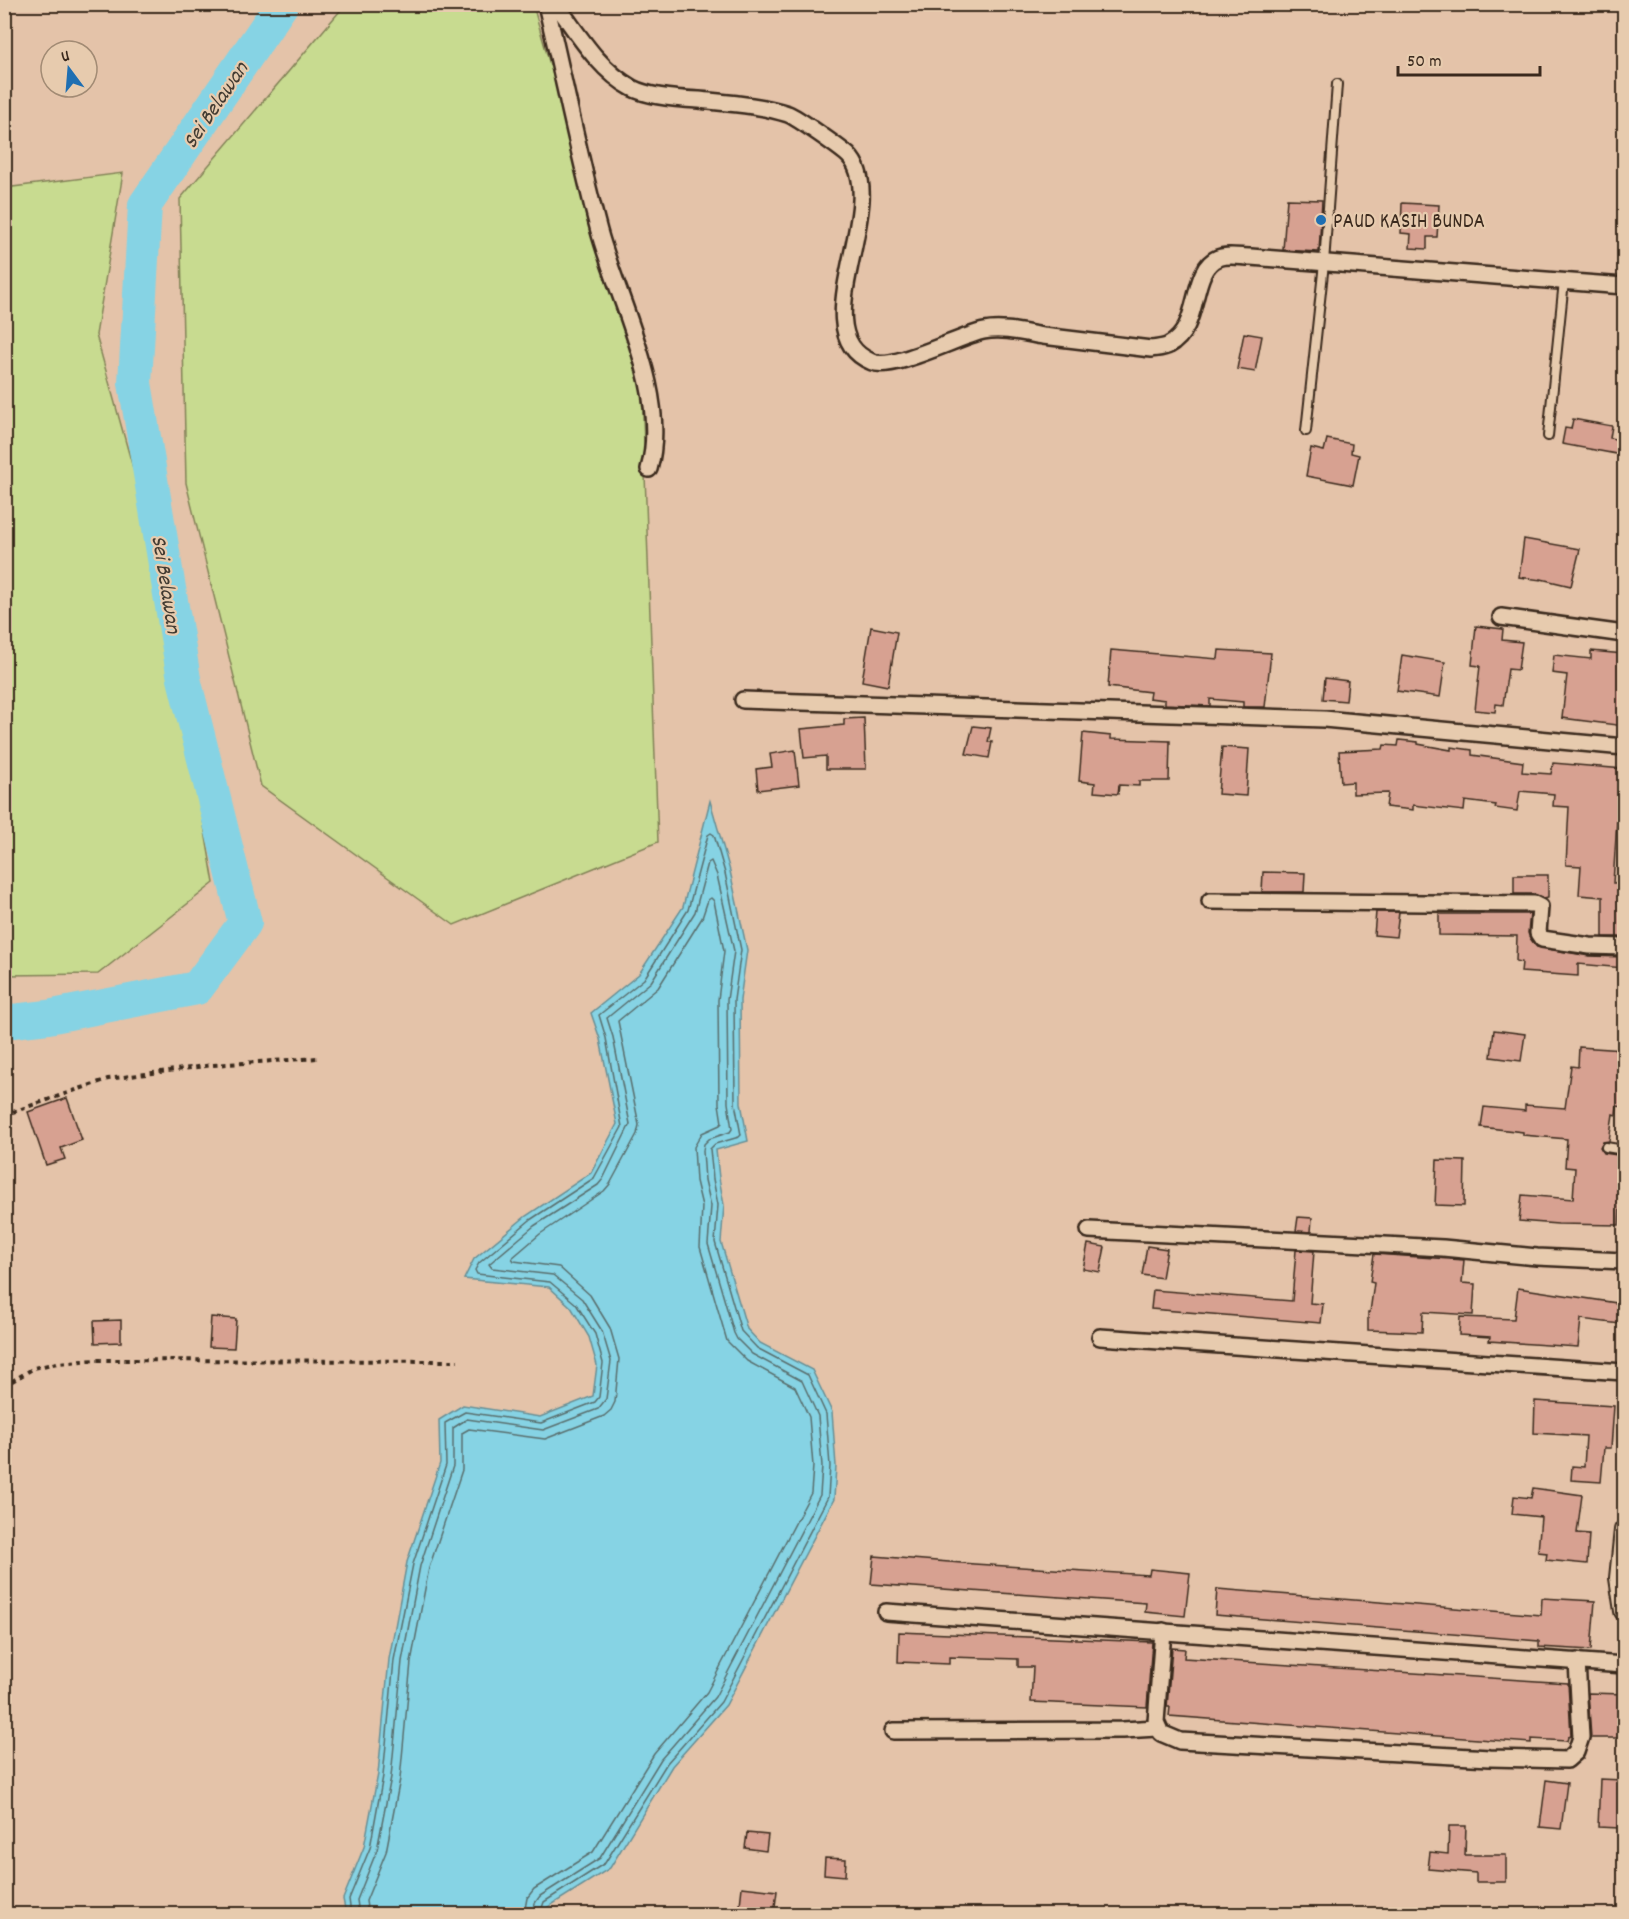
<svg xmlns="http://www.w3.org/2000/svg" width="1629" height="1919" font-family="Dekko,sans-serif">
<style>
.green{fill:#c8db90;stroke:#828257;stroke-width:1.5}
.water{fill:#86d3e4;stroke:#688f95;stroke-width:1.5}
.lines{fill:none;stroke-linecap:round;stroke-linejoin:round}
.shore{stroke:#596e6d;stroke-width:1.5}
.river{stroke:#86d3e4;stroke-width:34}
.building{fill:#d7a191;stroke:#3b2a1e;stroke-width:1.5}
.service-casing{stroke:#3b2a1e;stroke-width:12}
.minor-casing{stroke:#3b2a1e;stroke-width:20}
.tertiary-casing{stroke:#3b2a1e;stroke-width:22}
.path{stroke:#3b2a1e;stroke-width:4;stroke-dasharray:4.5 4.5;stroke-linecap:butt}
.service{stroke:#e7cbae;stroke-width:8}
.minor{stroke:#e7cbae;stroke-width:15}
.tertiary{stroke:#e7cbae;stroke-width:18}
.poi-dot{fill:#1f6fb2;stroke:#e7cbae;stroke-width:2}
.labels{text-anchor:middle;stroke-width:4.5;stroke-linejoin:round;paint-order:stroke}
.poi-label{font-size:21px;fill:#3b2a1e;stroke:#e7cbae;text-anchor:start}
.water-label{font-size:22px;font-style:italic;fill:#423b32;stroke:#e7cbae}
</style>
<rect width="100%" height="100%" fill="#e4c3a9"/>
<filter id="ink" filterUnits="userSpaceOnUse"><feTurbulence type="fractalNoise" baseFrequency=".0167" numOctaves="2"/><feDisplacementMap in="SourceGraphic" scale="12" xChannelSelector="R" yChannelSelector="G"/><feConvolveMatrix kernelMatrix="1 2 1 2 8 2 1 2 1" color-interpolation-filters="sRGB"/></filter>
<g filter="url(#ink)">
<g class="green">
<path d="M 345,5 L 533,5 L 642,389 L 658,842 L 454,925 L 261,786 L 186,483 L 180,199 Z"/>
<path d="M 123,173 L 96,335 L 156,551 L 214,883 L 98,974 L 5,975 L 5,188 Z"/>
</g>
<path class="water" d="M 710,801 L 730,871 L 747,950 L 740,1000 L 741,1103 L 748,1141 L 716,1150 L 719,1178 L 724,1205 L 721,1242 L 747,1329 L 760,1343 L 812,1370 L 832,1412 L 836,1466 L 834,1499 L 726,1705 L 672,1766 L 610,1868 L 548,1907 L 546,1914 L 346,1914 L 343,1899 L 364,1847 L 378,1774 L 389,1659 L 407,1562 L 440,1463 L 439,1420 L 463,1405 L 540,1417 L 593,1396 L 597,1365 L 589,1337 L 571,1307 L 549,1287 L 464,1279 L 474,1259 L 526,1216 L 591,1173 L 617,1124 L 600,1039 L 591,1013 L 639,974 L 683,907 Z"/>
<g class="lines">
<g class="shore">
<path d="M 351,1914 L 349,1899 L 370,1848 L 383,1776 L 394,1660 L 413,1564 L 446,1465 L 445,1423 L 465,1412 L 541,1423 L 595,1402 L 599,1397 L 603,1363 L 595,1334 L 576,1304 L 550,1282 L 477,1274 L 475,1270 L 479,1263 L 530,1220 L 594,1178 L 622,1127 L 606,1038 L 599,1015 L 644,979 L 688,910 L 708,835 L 711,833 L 714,835 L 725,873 L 741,950 L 734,1000 L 735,1103 L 741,1135 L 739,1137 L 715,1144 L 710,1149 L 713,1179 L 718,1205 L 715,1242 L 741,1331 L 757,1348 L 808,1375 L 826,1414 L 830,1466 L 828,1497 L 721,1702 L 667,1763 L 605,1863 L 544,1902 L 540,1914"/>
<path d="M 359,1914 L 357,1900 L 377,1850 L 391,1777 L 402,1661 L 420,1566 L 453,1466 L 453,1428 L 467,1419 L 543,1430 L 598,1409 L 606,1399 L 611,1361 L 602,1331 L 582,1299 L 553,1275 L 492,1268 L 489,1264 L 534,1226 L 598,1185 L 603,1179 L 630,1124 L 613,1037 L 607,1018 L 651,982 L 695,912 L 708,863 L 711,861 L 717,875 L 734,951 L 727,1000 L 728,1103 L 732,1129 L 730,1132 L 709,1139 L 704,1144 L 703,1151 L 705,1180 L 711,1206 L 708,1244 L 734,1333 L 737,1339 L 752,1354 L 802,1381 L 818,1416 L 822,1466 L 820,1495 L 715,1697 L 661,1759 L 600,1858 L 540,1896 L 535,1903 L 533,1914"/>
<path d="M 368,1914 L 366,1901 L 386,1852 L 400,1779 L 411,1662 L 429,1568 L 462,1470 L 462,1433 L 469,1429 L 545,1439 L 604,1416 L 611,1410 L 615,1402 L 619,1359 L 610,1328 L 590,1295 L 559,1267 L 514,1261 L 512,1258 L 540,1234 L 604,1191 L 610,1184 L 637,1134 L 639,1125 L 618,1021 L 658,988 L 702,918 L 708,900 L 711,898 L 714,901 L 724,951 L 718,1000 L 719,1104 L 722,1123 L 720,1125 L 702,1133 L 694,1147 L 696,1181 L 702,1206 L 700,1247 L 727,1341 L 747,1361 L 795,1387 L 809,1417 L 813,1466 L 811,1493 L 707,1692 L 654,1754 L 593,1852 L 534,1889 L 527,1898 L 524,1914"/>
</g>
<path class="river" d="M 4,1022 L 48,1017 L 197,988 L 245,923 L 184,679 L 135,383 L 145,205 L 282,4"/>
</g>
<g class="building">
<path d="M 1287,199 L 1322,200 L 1319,252 L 1283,250 Z"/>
<path d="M 1402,203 L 1439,205 L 1437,237 L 1427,237 L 1427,249 L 1410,248 L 1411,234 L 1401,233 Z"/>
<path d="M 1244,333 L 1262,336 L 1255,372 L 1237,369 Z"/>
<path d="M 1573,419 L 1612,426 L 1610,438 L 1624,441 L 1622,455 L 1562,444 L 1565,428 L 1571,429 Z"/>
<path d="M 1327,439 L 1352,444 L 1351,453 L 1359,455 L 1353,485 L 1306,476 L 1311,448 L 1324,451 Z"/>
<path d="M 1524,539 L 1580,549 L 1571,586 L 1541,579 L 1541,580 L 1519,577 Z"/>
<path d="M 1476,626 L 1503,629 L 1502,640 L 1522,642 L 1518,670 L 1508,669 L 1503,705 L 1496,704 L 1495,712 L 1475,710 L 1480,666 L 1472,665 Z"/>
<path d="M 871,627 L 897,632 L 888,686 L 862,681 Z"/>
<path d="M 1111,650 L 1218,659 L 1219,650 L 1271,653 L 1265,707 L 1243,707 L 1243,702 L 1210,699 L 1210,706 L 1165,704 L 1165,700 L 1149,698 L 1150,692 L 1108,687 Z"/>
<path d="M 1591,651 L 1624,654 L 1624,726 L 1562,718 L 1567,675 L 1552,673 L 1554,655 L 1591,659 Z"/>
<path d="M 1402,655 L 1445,662 L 1440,697 L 1397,691 Z"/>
<path d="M 1325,678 L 1348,681 L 1346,701 L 1323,699 Z"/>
<path d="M 864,718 L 866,769 L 826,769 L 826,756 L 804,758 L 801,729 L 844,725 L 844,719 Z"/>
<path d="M 973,726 L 991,728 L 988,742 L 992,742 L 989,758 L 966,754 Z"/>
<path d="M 1083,733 L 1111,736 L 1111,739 L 1170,741 L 1169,781 L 1139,781 L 1139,786 L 1119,785 L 1118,794 L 1094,792 L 1095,783 L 1079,781 Z"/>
<path d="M 1399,740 L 1418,742 L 1418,744 L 1451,750 L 1451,747 L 1472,750 L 1472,755 L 1523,762 L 1522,772 L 1551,774 L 1553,763 L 1624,769 L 1622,821 L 1617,821 L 1613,883 L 1624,883 L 1624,937 L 1603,937 L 1603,897 L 1579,895 L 1581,866 L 1566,865 L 1569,807 L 1553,806 L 1554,794 L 1520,791 L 1517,811 L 1495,808 L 1496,805 L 1465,801 L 1464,811 L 1413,805 L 1413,810 L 1386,807 L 1388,793 L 1353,794 L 1353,782 L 1341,783 L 1339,751 L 1383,749 L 1384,745 L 1398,746 Z"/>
<path d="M 1222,747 L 1249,749 L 1246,796 L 1218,794 Z"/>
<path d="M 795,750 L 799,785 L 758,790 L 756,769 L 772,767 L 770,754 Z"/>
<path d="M 1263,872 L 1305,873 L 1304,892 L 1262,892 Z"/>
<path d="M 1514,875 L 1548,875 L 1548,897 L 1544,898 L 1534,894 L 1514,894 Z"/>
<path d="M 1376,912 L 1399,912 L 1396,937 L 1374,935 Z"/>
<path d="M 1439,914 L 1530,914 L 1528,933 L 1530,938 L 1537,947 L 1589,956 L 1624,957 L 1624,968 L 1578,964 L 1578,976 L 1521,972 L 1522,962 L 1516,961 L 1517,936 L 1439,935 Z"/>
<path d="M 1494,1030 L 1525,1034 L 1521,1061 L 1491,1057 Z"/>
<path d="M 1579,1047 L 1624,1050 L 1624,1107 L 1617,1106 L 1616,1115 L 1613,1114 L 1609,1141 L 1603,1142 L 1600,1147 L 1604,1153 L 1624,1156 L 1624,1201 L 1620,1201 L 1619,1225 L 1558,1224 L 1519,1221 L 1522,1195 L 1573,1199 L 1575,1168 L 1565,1167 L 1567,1139 L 1523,1135 L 1523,1132 L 1481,1127 L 1484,1107 L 1525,1111 L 1525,1105 L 1565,1108 L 1571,1066 L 1578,1067 Z"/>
<path d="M 67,1098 L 82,1140 L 61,1148 L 65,1159 L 46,1165 L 28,1112 Z"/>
<path d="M 1437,1160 L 1465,1161 L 1464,1206 L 1435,1205 Z"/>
<path d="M 1298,1217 L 1312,1218 L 1311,1232 L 1296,1231 Z"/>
<path d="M 1088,1244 L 1105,1247 L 1100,1272 L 1083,1269 Z"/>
<path d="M 1147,1246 L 1167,1249 L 1162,1278 L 1142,1275 Z"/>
<path d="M 1296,1250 L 1314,1251 L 1310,1303 L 1323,1304 L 1321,1323 L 1151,1309 L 1153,1290 L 1292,1301 Z"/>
<path d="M 1374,1254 L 1464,1260 L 1462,1283 L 1475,1284 L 1473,1315 L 1423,1312 L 1422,1332 L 1368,1330 L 1368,1312 L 1370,1312 L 1374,1283 L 1370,1282 Z"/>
<path d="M 1518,1288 L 1623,1304 L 1620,1324 L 1581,1319 L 1578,1347 L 1489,1341 L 1490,1337 L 1459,1335 L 1460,1317 L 1514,1319 Z"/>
<path d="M 211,1317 L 236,1319 L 234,1348 L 209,1347 Z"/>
<path d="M 121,1320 L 121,1342 L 95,1343 L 94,1321 Z"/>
<path d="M 1535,1401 L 1614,1406 L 1611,1448 L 1604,1448 L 1601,1482 L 1571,1480 L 1572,1466 L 1584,1467 L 1586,1436 L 1534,1433 Z"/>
<path d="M 1533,1488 L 1582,1495 L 1577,1533 L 1589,1534 L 1587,1564 L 1546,1560 L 1547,1553 L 1538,1552 L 1541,1517 L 1512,1514 L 1514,1496 L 1531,1498 Z"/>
<path d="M 874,1556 L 974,1564 L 1149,1575 L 1150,1569 L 1190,1573 L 1185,1616 L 1145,1612 L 1146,1603 L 871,1584 Z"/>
<path d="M 1217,1589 L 1541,1615 L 1542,1598 L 1595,1601 L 1591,1650 L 1539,1647 L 1539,1641 L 1215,1615 Z"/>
<path d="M 899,1632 L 1152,1642 L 1147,1707 L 1031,1702 L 1033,1667 L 1018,1667 L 1018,1659 L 949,1657 L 949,1664 L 898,1662 Z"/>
<path d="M 1172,1648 L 1185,1649 L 1184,1658 L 1568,1683 L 1571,1736 L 1568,1737 L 1567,1741 L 1531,1739 L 1531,1743 L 1169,1716 L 1170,1707 L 1167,1707 Z"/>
<path d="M 1588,1693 L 1624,1694 L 1624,1738 L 1591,1738 Z"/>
<path d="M 1600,1779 L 1622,1780 L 1620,1828 L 1598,1827 Z"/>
<path d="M 1546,1780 L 1567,1783 L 1561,1829 L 1540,1827 Z"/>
<path d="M 1449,1826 L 1466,1826 L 1465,1855 L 1506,1855 L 1506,1882 L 1476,1882 L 1476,1873 L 1428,1869 L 1430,1852 L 1448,1854 Z"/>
<path d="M 747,1833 L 768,1835 L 766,1851 L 745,1848 Z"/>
<path d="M 825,1858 L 846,1859 L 845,1876 L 824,1874 Z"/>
<path d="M 742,1887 L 777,1891 L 774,1914 L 739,1914 Z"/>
</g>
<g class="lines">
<g class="service-casing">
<g id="service">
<path d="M 1306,431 L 1324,263 L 1337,84"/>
<path d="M 1548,436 L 1564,281"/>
<path d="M 1606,1147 L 1624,1150"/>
</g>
</g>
<g class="minor-casing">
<g id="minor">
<path d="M 546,4 C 564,80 579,156 599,231 C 618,301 670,396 649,469"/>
<path d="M 556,4 C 578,34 599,70 632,88 C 649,97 679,99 699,100 C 727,103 761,105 788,114 C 798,118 840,148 848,155 C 894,201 799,333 872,362 C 894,371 959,336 984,331 C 1002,327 1025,333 1043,336 C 1079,340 1115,345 1151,349 C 1157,348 1164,348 1169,345 C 1202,328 1189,270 1218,258 C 1227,254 1241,257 1251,257 L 1624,286"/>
<path d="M 1501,617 L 1624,634"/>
<path d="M 743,700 L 1324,719 L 1624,747"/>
<path d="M 1210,901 L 1534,904 L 1540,907 L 1538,933 L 1542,939 L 1590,946 L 1624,947"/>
<path d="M 1089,1230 L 1443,1248 L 1537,1257 L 1624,1261"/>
<path d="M 1100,1337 L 1624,1372"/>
<path d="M 886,1612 L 1624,1665"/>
<path d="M 1163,1631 L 1156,1722 L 1161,1733 L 1180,1741 L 1490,1758 L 1567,1760 L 1576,1752 L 1581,1737 L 1577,1661"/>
<path d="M 893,1731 L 1123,1730 L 1157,1728"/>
</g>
</g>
<g class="tertiary-casing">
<path id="tertiary" d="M 1624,1530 L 1619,1578 L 1624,1611"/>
</g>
<g class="path">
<path d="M 4,1115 L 108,1079 L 213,1065 L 318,1058"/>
<path d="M 4,1386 L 34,1368 L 57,1363 L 95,1360 L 458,1361"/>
</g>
<use href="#service" class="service"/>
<use href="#minor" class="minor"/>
<use href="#tertiary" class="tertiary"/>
</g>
</g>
<circle class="poi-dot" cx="1321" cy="220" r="6"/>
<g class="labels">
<g class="poi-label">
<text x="1333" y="227">PAUD KASIH BUNDA</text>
</g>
<g class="water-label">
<text transform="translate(214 104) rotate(-56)" y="8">Sei Belawan</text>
<text transform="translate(168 584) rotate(81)" y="8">Sei Belawan</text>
</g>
</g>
<rect width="1629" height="1919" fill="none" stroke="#e7cbae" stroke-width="24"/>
<rect x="12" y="12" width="1605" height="1895" fill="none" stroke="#3b2a1e" stroke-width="2" filter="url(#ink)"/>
<g transform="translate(69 69) rotate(344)"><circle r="28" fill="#e7cbae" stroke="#a28b74" stroke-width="1.5"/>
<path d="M0-4.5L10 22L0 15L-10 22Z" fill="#1f6fb2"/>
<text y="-9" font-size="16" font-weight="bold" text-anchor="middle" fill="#3b2a1e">U</text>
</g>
<path d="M1398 66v9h142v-9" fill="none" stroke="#3b2a1e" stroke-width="3"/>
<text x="1407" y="66" font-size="18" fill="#3b2a1e" stroke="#e7cbae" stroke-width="4.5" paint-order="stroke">50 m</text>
</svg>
